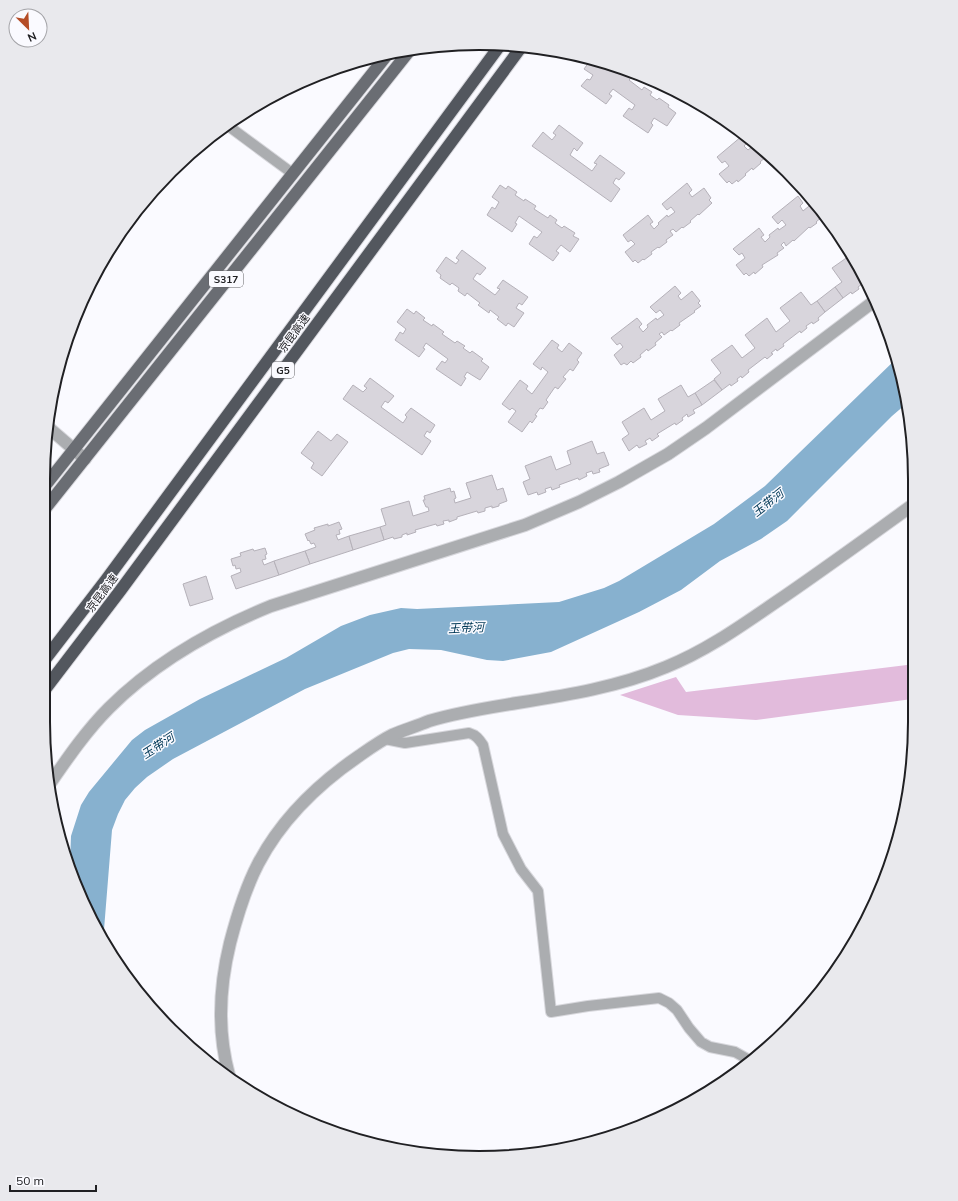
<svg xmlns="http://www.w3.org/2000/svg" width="958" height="1201" font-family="Mulish,'Noto Sans SC',sans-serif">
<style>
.forest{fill:#e2bbdc}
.water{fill:#87b1cf}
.building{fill:#d8d5dc;stroke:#b5b1b9}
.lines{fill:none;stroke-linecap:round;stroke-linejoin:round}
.minor-casing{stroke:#d7d7dc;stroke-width:12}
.tertiary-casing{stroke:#d7d7dc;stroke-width:14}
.primary-casing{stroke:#d7d7dc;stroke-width:14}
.motorway-casing{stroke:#d7d7dc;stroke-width:14}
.minor{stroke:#abadb0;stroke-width:10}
.tertiary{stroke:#abadb0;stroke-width:12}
.primary{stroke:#6a6d73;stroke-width:12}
.motorway{stroke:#53575e;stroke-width:12}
.labels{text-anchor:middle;stroke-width:3;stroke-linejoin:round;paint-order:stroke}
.shield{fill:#fafaff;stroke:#616165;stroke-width:1}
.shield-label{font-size:10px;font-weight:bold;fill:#202023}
.street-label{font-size:11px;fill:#202023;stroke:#fafaff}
.water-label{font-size:12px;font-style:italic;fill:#003856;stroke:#fafaff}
.rim{fill:none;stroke:#202023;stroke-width:2}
</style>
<rect width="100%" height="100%" fill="#fafaff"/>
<path class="forest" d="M 915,664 L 915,698 L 912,699 L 756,720 L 678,715 L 620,695 L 676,677 L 686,692 Z"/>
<path class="water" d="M 897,358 L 900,366 L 906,404 L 892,416 L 787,521 L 761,539 L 720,561 L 681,590 L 639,612 L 551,652 L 503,661 L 487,660 L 441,650 L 409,649 L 393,653 L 305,689 L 173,759 L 147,777 L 135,788 L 125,800 L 118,814 L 112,830 L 103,942 L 101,940 L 70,863 L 71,836 L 81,805 L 89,792 L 132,740 L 145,730 L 200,699 L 286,658 L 341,626 L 370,615 L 401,608 L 417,609 L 559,602 L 604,588 L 619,581 L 714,524 L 765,486 Z"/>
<g class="building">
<path d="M 592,58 L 611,65 L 610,67 L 618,73 L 620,71 L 631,78 L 629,80 L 642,90 L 644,87 L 652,92 L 650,95 L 657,100 L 659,98 L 669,105 L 668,107 L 676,113 L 667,126 L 654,118 L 651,123 L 653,125 L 648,133 L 623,116 L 629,108 L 632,110 L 635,105 L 613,89 L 609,94 L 612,96 L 606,104 L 581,86 L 587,79 L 590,80 L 593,75 L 584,69 Z"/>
<path d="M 559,125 L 583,143 L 577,151 L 574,148 L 570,155 L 592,171 L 597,164 L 594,163 L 600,155 L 625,173 L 619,180 L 616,178 L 613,183 L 620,189 L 611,202 L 532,146 L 543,132 L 552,140 L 556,135 L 553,133 Z"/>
<path d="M 742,136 L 747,143 L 744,146 L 748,150 L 753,146 L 752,144 L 754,142 L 765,152 L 767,156 L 760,162 L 761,163 L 753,170 L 752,168 L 745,174 L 746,175 L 738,182 L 737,180 L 732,184 L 729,181 L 727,183 L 719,174 L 729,166 L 725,161 L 722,163 L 717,157 Z"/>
<path d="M 687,183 L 692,190 L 689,193 L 692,197 L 704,188 L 711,198 L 709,200 L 712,203 L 699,215 L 698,214 L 690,221 L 691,222 L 683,228 L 682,227 L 676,232 L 673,229 L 670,231 L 673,235 L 666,240 L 667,242 L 659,248 L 658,247 L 651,252 L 652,254 L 644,260 L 643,259 L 638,263 L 635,260 L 633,262 L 625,252 L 635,244 L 631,240 L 628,242 L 623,235 L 648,215 L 653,222 L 650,224 L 654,229 L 659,224 L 658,223 L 667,215 L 668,217 L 675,212 L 671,207 L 667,210 L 662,204 Z"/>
<path d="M 500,185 L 506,189 L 508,186 L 517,192 L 515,195 L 524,201 L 525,199 L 536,206 L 534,209 L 548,218 L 550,215 L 557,220 L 555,223 L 562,228 L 564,226 L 575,233 L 573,236 L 579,239 L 570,252 L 561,245 L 556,251 L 559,253 L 553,261 L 529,244 L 534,236 L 537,238 L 542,232 L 519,216 L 515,223 L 517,224 L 512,232 L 487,215 L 492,207 L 495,209 L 499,202 L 492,197 Z"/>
<path d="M 798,196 L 803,203 L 800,206 L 803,211 L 814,202 L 821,212 L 820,213 L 823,216 L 816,222 L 817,223 L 810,228 L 809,227 L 794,241 L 793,240 L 786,246 L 784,242 L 781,245 L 784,248 L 777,253 L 778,255 L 762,265 L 763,267 L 755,274 L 754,272 L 749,276 L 746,273 L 744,275 L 736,265 L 745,258 L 742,253 L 739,255 L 733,249 L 759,228 L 764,235 L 761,237 L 765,242 L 770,237 L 769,235 L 778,228 L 779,230 L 786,225 L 782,220 L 778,224 L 772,217 Z"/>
<path d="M 462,250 L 486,268 L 480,275 L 477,273 L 473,279 L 495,295 L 500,289 L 497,288 L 503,280 L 528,297 L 522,305 L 519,303 L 516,308 L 524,313 L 514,327 L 508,323 L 506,326 L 497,319 L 499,317 L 490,310 L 489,313 L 478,305 L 480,303 L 467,293 L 465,296 L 458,291 L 459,288 L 452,283 L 450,285 L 440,278 L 441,275 L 436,271 L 446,257 L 456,264 L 459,260 L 456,258 Z"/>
<path d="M 852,254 L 857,261 L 866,284 L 863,286 L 862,284 L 858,287 L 859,289 L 852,294 L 851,292 L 843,298 L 835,287 L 842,282 L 832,268 Z"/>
<path d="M 675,286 L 681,293 L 678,296 L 681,300 L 692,291 L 700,301 L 698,303 L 701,306 L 694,311 L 695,312 L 679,323 L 680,325 L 672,331 L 671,330 L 664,335 L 662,332 L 659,334 L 662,337 L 655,343 L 656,345 L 648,351 L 647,349 L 640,355 L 641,357 L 633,363 L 631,361 L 627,365 L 624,363 L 621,365 L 614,355 L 623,347 L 620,343 L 617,345 L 611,338 L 637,318 L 642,324 L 639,327 L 643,332 L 648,327 L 647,325 L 656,318 L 657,320 L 664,315 L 660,310 L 656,313 L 650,307 Z"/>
<path d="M 835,287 L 843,298 L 825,312 L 817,301 Z"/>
<path d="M 801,292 L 811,305 L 817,301 L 825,312 L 818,318 L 819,320 L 813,324 L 812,322 L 806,326 L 807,328 L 801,333 L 800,331 L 783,344 L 784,346 L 777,351 L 776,349 L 771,353 L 773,354 L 767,359 L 765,357 L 748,370 L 749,372 L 742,378 L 741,376 L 737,379 L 738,381 L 731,386 L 730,384 L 722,390 L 714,379 L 721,373 L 711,360 L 732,345 L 742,358 L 755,348 L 745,335 L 767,318 L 776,332 L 790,321 L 780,308 Z"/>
<path d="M 407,309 L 414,314 L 416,311 L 425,318 L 423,320 L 432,326 L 433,324 L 444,332 L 442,334 L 455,343 L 457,341 L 465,346 L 463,348 L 470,353 L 472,351 L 483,359 L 481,361 L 489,367 L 480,380 L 467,372 L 464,377 L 466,378 L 461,386 L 436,369 L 442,361 L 445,363 L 448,359 L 426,343 L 423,348 L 425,349 L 419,357 L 395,340 L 400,332 L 403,334 L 406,329 L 397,322 Z"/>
<path d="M 552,340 L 559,345 L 557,348 L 562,352 L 569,343 L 582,353 L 577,360 L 579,362 L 573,371 L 570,369 L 563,377 L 566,379 L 558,389 L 555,387 L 546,400 L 548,402 L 543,409 L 540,408 L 535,415 L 537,416 L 532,423 L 530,421 L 522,432 L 508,422 L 516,411 L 512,408 L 510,410 L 502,404 L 520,380 L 528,386 L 526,389 L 532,394 L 548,372 L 542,367 L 541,370 L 533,364 Z"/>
<path d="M 370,378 L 394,396 L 388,403 L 385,401 L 381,407 L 403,423 L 407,417 L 405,415 L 411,408 L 435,425 L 430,433 L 427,431 L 424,436 L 431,441 L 422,455 L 343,399 L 353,385 L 363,392 L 367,388 L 364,386 Z"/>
<path d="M 714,380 L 722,390 L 702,405 L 695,393 Z"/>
<path d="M 681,385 L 688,397 L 695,393 L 702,405 L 693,410 L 695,413 L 688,417 L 687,414 L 682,418 L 683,420 L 676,425 L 675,423 L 657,434 L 659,436 L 652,441 L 650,438 L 645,441 L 647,444 L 639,448 L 637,445 L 629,451 L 622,439 L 629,434 L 622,422 L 644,408 L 651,420 L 665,411 L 658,399 Z"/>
<path d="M 318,431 L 331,441 L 337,434 L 348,442 L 322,476 L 311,468 L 314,463 L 301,453 Z"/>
<path d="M 592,441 L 597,454 L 604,452 L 609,465 L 599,469 L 600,472 L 593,474 L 592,471 L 586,473 L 587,476 L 579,480 L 578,478 L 559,485 L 560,487 L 552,490 L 551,487 L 545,489 L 546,492 L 538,495 L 537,492 L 528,495 L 523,482 L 530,479 L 525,466 L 551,456 L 556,470 L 571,464 L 567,451 Z"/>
<path d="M 492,475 L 497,490 L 503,488 L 507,501 L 499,504 L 499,506 L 492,508 L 492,506 L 485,508 L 485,511 L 478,513 L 477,511 L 457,517 L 457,519 L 449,522 L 449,520 L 443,521 L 444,524 L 437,526 L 436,524 L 415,530 L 416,532 L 407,535 L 407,533 L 402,535 L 402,537 L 394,539 L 393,537 L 384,540 L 380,527 L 386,525 L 381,509 L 409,501 L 413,516 L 429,511 L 428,507 L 426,507 L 423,500 L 425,500 L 424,496 L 450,488 L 451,492 L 454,491 L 456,498 L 454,499 L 455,503 L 471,498 L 466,483 Z"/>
<path d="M 339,522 L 342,529 L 339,530 L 340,534 L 336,535 L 338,540 L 349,536 L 353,550 L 310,564 L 305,551 L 316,547 L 314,543 L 311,544 L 309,540 L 308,541 L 305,534 L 315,530 L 314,528 L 328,524 L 328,526 Z"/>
<path d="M 380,527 L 384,540 L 353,550 L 349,536 Z"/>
<path d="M 265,548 L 267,554 L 265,555 L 266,559 L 262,560 L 264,565 L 274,561 L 279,575 L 236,589 L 231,576 L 241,572 L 240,568 L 236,569 L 235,565 L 233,566 L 231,559 L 241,556 L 240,553 L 253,549 L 254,551 Z"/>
<path d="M 305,551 L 310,564 L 279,575 L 274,561 Z"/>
<path d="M 206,576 L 213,599 L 190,606 L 183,584 Z"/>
</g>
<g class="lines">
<g class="minor-casing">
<g id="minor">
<path d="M 227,125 L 292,173"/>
<path d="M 385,739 L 405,743 L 469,733 C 476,735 479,739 483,745 L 503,834 L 521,869 L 538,891 L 551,1012 L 588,1006 L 659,998 L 669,1003 L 677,1010 L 689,1028 L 701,1042 L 710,1047 L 735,1052 L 751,1061"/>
</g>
</g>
<g class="tertiary-casing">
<g id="tertiary">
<path d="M 49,428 L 85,459"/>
<path d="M 51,782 C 69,756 87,730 109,708 C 155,662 212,630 271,606 L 525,525 L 579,502 L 619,482 L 668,454 L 706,428 L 873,302"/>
<path d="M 229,1075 C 217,1031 219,988 230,943 C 237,916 245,889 258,864 C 281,820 318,784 359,756 C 369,749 380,741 392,735 C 404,730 417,726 429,721 C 459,712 487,708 517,703 C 568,695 618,687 666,667 C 706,651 741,626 776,602 C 823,570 868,537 914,504"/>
</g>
</g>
<g class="primary-casing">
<g id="primary">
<path d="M 44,487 L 387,55"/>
<path d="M 44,510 L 410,50"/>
</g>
</g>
<g class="motorway-casing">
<g id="motorway">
<path d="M 43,662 L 106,580 L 501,44"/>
<path d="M 43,692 L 120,591 L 522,46"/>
</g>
</g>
<use href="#minor" class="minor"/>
<use href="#tertiary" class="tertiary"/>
<use href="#primary" class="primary"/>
<use href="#motorway" class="motorway"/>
</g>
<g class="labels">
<g class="shield">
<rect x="209" y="271" width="34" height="16" rx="3"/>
<rect x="272" y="362" width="22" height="16" rx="3"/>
</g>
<g class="shield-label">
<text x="226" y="283">S317</text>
<text x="283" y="374">G5</text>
</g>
<g class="street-label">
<text transform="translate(294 333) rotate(-54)" y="4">京昆高速</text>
<text transform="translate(102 593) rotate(-53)" y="4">京昆高速</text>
</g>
<g class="water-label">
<text transform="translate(768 503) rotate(-38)" y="4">玉带河</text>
<text transform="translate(466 628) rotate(-2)" y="4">玉带河</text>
<text transform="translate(158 746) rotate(-33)" y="4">玉带河</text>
</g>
</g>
<path d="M0 0H958V1201H0ZM479 50H479A429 429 0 0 1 908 479V722A429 429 0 0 1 479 1151H479A429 429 0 0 1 50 722V479A429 429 0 0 1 479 50Z" fill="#e9e9ed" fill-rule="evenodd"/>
<path class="rim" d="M479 50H479A429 429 0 0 1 908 479V722A429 429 0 0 1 479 1151H479A429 429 0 0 1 50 722V479A429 429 0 0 1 479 50Z"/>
<g transform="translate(28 28) rotate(156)"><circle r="19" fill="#fafaff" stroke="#a3a3a7"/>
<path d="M0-3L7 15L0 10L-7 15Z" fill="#b54d27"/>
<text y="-6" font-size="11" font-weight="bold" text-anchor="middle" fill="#202023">N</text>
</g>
<path d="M10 1185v6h86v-6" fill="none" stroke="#202023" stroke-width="2"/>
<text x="16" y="1185" font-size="12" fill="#202023" stroke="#fafaff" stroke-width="3" paint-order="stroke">50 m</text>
</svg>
